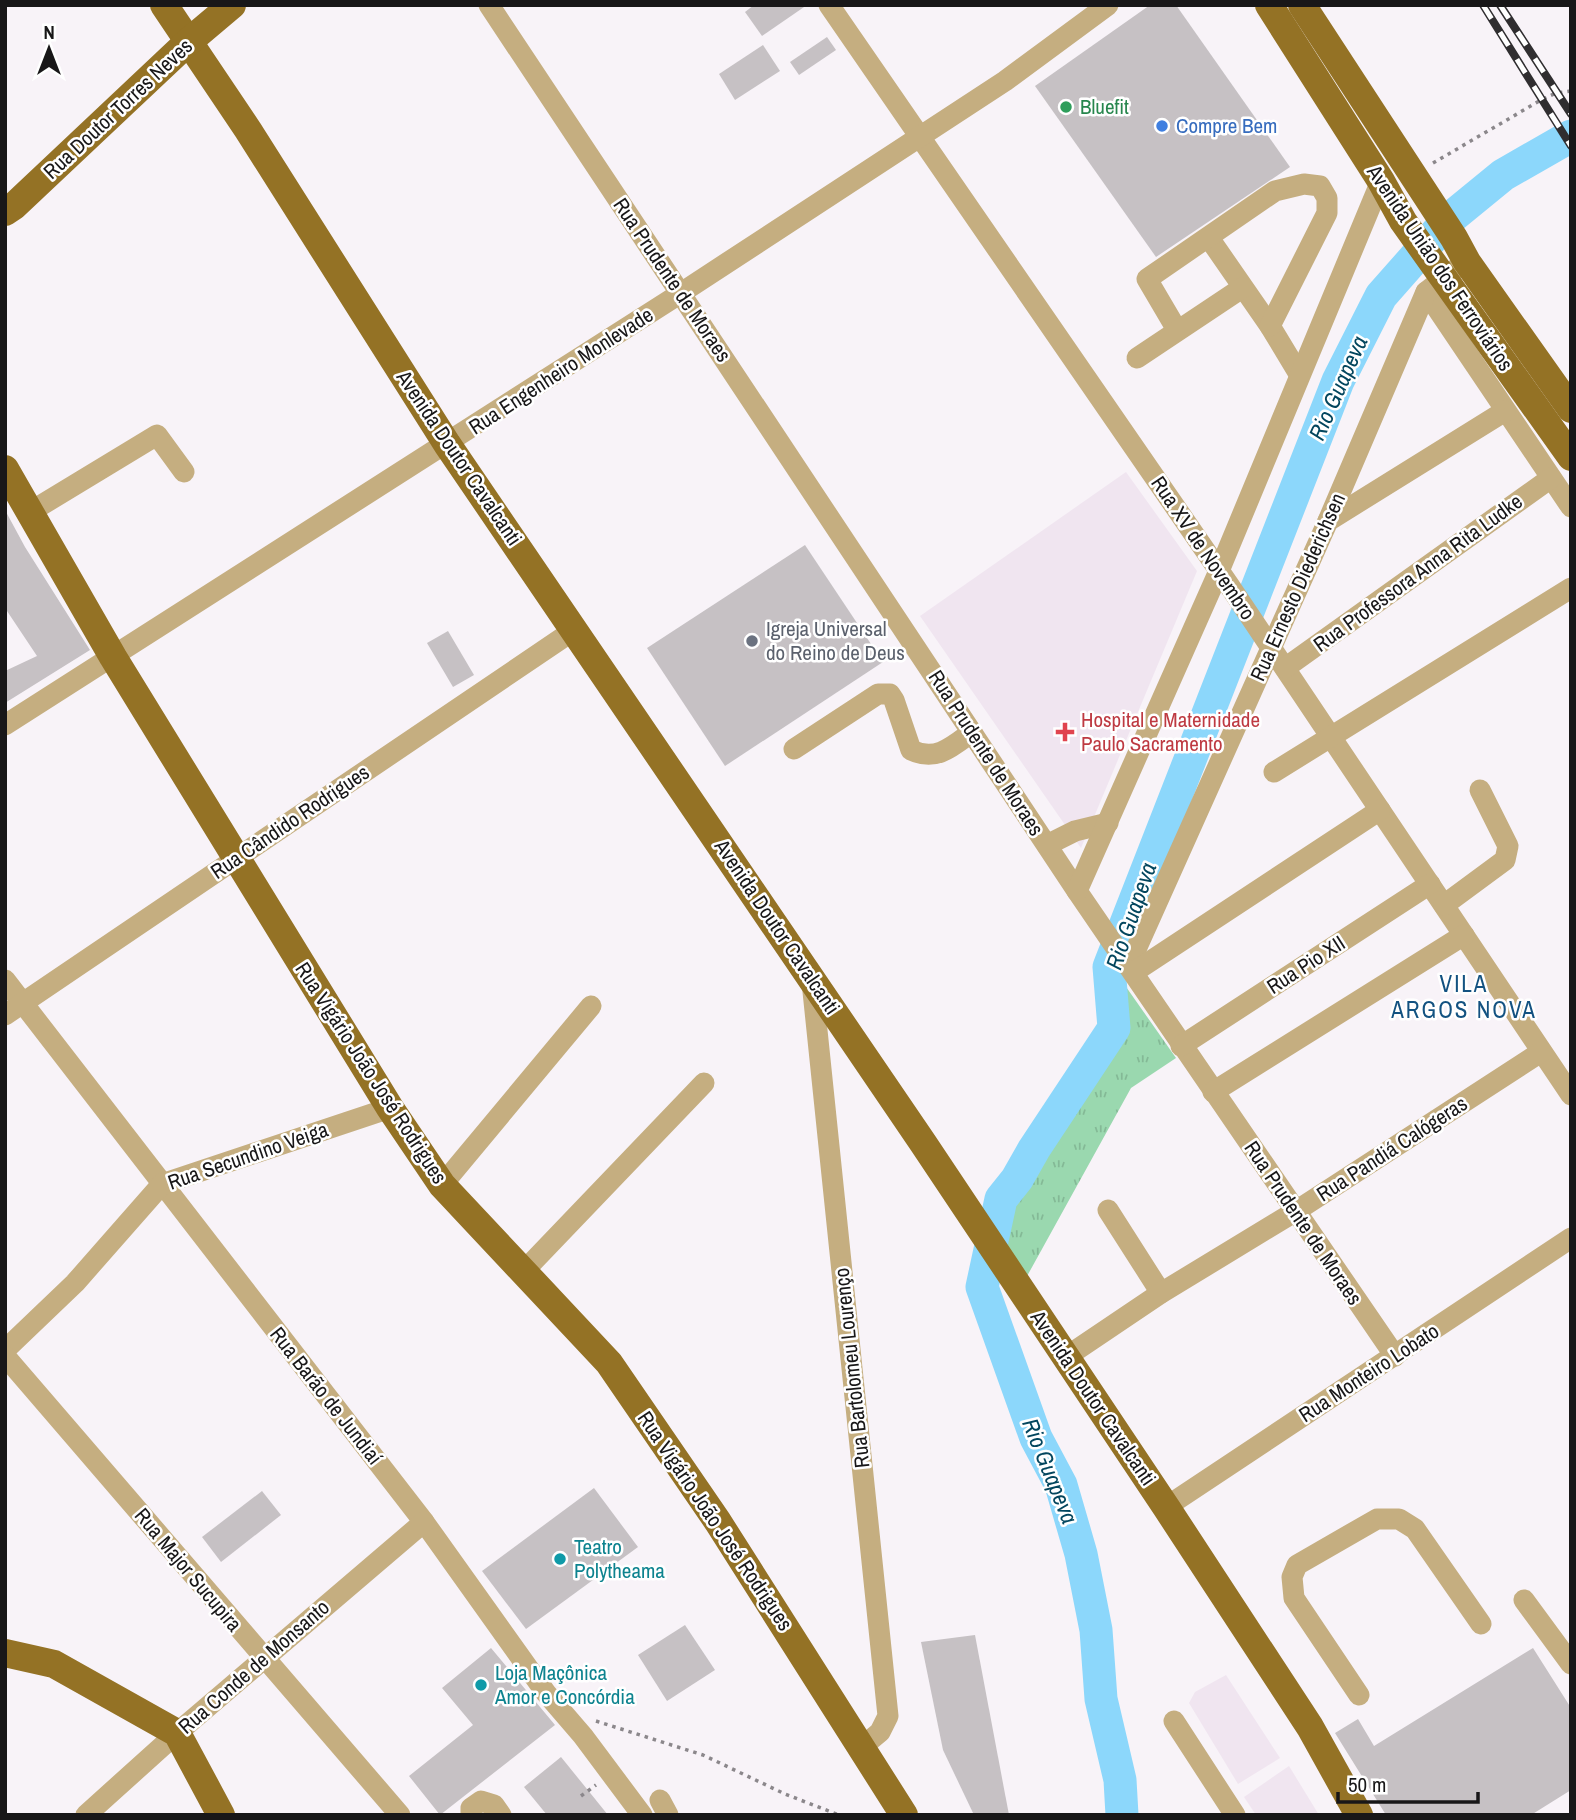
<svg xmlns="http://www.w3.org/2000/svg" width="1576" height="1820" font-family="'Archivo Narrow',sans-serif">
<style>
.built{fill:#f0e5f0}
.park{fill:url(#park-tufts)}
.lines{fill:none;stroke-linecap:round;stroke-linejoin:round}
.river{stroke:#8cd7fb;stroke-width:33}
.building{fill:#c6c1c4}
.path{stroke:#8b878b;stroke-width:3.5;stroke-dasharray:3.5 5;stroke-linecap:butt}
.minor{stroke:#c5ae80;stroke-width:21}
.major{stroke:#947225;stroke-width:28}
.rail-casing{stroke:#302e30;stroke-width:8}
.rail{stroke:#fff;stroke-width:5;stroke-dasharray:16;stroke-linecap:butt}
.leisure-dot{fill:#2e9e5b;stroke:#fff;stroke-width:2.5}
.shop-dot{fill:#3f7fe0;stroke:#fff;stroke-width:2.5}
.worship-dot{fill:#6b7280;stroke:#fff;stroke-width:2.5}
.health-dot{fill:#e0444e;stroke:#fff;stroke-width:2.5}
.culture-dot{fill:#0f9aa8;stroke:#fff;stroke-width:2.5}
.labels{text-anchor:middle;stroke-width:5;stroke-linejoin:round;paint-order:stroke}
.leisure-label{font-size:21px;fill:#27864d;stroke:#fff;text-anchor:start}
.street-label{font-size:21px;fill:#181718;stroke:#fff}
.shop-label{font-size:21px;fill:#366cbe;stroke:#fff;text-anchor:start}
.worship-label{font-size:21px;fill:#5b616d;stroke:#fff;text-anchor:start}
.health-label{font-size:21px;fill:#be3a42;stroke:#fff;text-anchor:start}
.culture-label{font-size:21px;fill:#0d838f;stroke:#fff;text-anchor:start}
.water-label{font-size:23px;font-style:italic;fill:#03465e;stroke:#fff}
.neighbourhood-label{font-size:23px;letter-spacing:2px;fill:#135281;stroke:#fff}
</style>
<defs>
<pattern id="park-tufts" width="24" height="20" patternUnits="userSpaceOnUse" patternTransform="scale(1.75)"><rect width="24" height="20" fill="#9ad8af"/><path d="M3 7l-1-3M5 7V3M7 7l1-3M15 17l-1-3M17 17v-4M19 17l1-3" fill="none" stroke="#84b996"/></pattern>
</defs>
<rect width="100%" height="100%" fill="#f8f3f8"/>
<g class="built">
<path d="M 1126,472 L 1197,571 L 1081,848 L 920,616 Z"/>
<path d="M 1226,1675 L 1280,1758 L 1238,1784 L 1189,1703 L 1195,1692 Z"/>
<path d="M 1289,1766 L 1319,1815 L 1256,1815 L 1244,1797 Z"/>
</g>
<path class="park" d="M 1117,974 L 1176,1058 L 1131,1088 L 1026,1278 L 1001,1247 L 1021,1191 L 1092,1085 L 1124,1025 Z"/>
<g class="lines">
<path class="river" d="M 1122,1815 L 1120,1780 L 1101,1699 L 1096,1630 L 1081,1554 L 1061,1485 L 1036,1438 L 982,1287 L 1001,1199 L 1017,1179 L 1034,1149 L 1114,1028 L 1109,967 L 1338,381 L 1381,296 L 1448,220 L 1503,175 L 1571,136"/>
</g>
<g class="building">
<path d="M 754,5 L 807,5 L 762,36 L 745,12 Z"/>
<path d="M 1150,5 L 1176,5 L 1290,167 L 1156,257 L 1035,86 Z"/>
<path d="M 827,37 L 836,50 L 799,75 L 790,62 Z"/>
<path d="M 763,45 L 780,71 L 735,100 L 719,74 Z"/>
<path d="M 5,510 L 25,547 L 90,650 L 5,703 L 5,671 L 37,656 L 5,608 Z"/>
<path d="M 805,545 L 883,662 L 725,766 L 647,648 Z"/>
<path d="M 448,631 L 474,675 L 453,687 L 427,643 Z"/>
<path d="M 594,1488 L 638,1547 L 526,1629 L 482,1571 Z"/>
<path d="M 262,1491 L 281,1515 L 221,1562 L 202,1537 Z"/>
<path d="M 685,1625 L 715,1670 L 667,1701 L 638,1655 Z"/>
<path d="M 975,1635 L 1009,1815 L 974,1815 L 943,1750 L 921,1642 Z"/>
<path d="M 491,1648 L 555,1725 L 440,1815 L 409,1776 L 473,1725 L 442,1688 Z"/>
<path d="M 1533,1648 L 1571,1708 L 1571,1790 L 1531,1815 L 1386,1815 L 1335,1733 L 1358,1719 L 1374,1746 Z"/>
<path d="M 561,1757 L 608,1815 L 547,1815 L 524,1787 Z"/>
</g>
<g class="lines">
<g class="path">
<path d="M 1433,163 L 1541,100 L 1556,93 L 1571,91"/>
<path d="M 596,1721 L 703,1755 L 785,1794 L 839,1815"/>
<path d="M 581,1796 L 596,1785"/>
</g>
<g class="minor">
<path d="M 489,5 L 1077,891 L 1395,1356"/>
<path d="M 829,5 L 1229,585 L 1571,1095"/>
<path d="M 1209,238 L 1270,326 L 1299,374"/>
<path d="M 1426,292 L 1571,507"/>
<path d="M 1177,330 L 1147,279 L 1275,191 L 1304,184 L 1320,186 L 1327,198 L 1327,213 L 1270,326"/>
<path d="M 1137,358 L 1242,288"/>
<path d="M 30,512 L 157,435 L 184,472"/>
<path d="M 1328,521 L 1505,411"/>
<path d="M 1285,668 L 1551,478"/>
<path d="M 5,725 L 681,293 L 1005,81 L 1108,5"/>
<path d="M 794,749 L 878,694 L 890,694 L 894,700 L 911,750 C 936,762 952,747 972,732"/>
<path d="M 1274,772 L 1571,588"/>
<path d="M 1047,845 L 1075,831 L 1108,823"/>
<path d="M 1077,891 L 1219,571 L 1381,181"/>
<path d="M 1444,905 L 1505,860 L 1508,846 L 1480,790"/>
<path d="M 1129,965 L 1328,521 L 1426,292 L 1454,270"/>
<path d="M 1134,972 L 1380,810"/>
<path d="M 5,980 L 424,1522 L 546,1693 L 583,1736 L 642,1815"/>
<path d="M 812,982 L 888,1716 L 880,1732 L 862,1747"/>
<path d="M 5,1015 L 574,630"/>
<path d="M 1181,1046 L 1430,884"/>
<path d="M 1213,1092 L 1464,935"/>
<path d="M 442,1185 L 591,1006"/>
<path d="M 1108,1210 L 1161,1293"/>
<path d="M 522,1273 L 704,1083"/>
<path d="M 5,1350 L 75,1283 L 162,1184 L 390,1108"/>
<path d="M 5,1356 L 400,1815"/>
<path d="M 1066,1357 L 1161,1293 L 1296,1211 L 1541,1052"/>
<path d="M 1166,1507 L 1571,1238"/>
<path d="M 1524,1600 L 1571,1664"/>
<path d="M 1359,1695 L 1294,1598 L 1292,1577 L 1297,1565 L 1377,1519 L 1399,1519 L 1415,1529 L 1481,1624"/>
<path d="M 1174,1721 L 1235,1815"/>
<path d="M 660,1800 L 668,1815"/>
<path d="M 86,1815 L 177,1733 L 424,1522"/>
<path d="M 471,1815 L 471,1808 L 481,1801 L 494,1805 L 501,1815"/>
</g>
<g class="major">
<path d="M 164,5 L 248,130 L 447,444 L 923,1143 L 1166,1507 L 1310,1727 L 1359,1815"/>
<path d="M 1269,5 L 1381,181 L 1403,221 L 1571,457"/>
<path d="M 1302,5 L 1454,238 L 1467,262 L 1571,409"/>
<path d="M 5,212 L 14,206 L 187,43 L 232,5"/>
<path d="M 5,469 L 113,657 L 390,1108 L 442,1185 L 609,1363 L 718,1522 L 904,1815"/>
<path d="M 5,1653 L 54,1664 L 177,1733 L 221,1815"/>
</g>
<g class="rail-casing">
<g id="rail">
<path d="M 1483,5 L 1571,146"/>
<path d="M 1500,5 L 1571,114"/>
</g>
</g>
<use href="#rail" class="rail"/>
</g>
<circle class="leisure-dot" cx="1066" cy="107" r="7"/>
<circle class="shop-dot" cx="1162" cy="126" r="7"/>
<circle class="worship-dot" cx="752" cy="641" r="7"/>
<path class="health-dot" d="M1061.5 721.5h7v7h7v7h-7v7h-7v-7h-7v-7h7z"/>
<g class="culture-dot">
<circle cx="560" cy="1559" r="7"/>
<circle cx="481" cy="1685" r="7"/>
</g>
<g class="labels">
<g class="leisure-label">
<text x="1080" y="114">Bluefit</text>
</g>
<g class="street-label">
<text transform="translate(118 109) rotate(-43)" y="7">Rua Doutor Torres Neves</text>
<text transform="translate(1440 268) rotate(56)" y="7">Avenida União dos Ferroviários</text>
<text transform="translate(672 280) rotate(56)" y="7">Rua Prudente de Moraes</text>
<text transform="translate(561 371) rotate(-33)" y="7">Rua Engenheiro Monlevade</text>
<text transform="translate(459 458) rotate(56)" y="7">Avenida Doutor Cavalcanti</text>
<text transform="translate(1203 548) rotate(56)" y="7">Rua XV de Novembro</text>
<text transform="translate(1418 573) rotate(-36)" y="7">Rua Professora Anna Rita Ludke</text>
<text transform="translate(1298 587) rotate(-66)" y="7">Rua Ernesto Diederichsen</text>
<text transform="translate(986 753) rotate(57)" y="7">Rua Prudente de Moraes</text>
<text transform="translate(290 822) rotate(-34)" y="7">Rua Cândido Rodrigues</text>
<text transform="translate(777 927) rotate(56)" y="7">Avenida Doutor Cavalcanti</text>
<text transform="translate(1306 965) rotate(-33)" y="7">Rua Pio XII</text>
<text transform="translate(371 1073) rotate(57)" y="7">Rua Vigário João José Rodrigues</text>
<text transform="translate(1392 1149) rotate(-33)" y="7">Rua Pandiá Calógeras</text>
<text transform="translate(248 1156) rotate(-19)" y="7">Rua Secundino Veiga</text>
<text transform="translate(1303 1223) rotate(56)" y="7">Rua Prudente de Moraes</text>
<text transform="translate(852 1368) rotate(-96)" y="7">Rua Bartolomeu Lourenço</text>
<text transform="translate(1369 1373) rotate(-33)" y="7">Rua Monteiro Lobato</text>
<text transform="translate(326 1396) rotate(52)" y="7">Rua Barão de Jundiaí</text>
<text transform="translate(1093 1398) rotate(56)" y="7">Avenida Doutor Cavalcanti</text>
<text transform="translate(715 1521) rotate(56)" y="7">Rua Vigário João José Rodrigues</text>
<text transform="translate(188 1570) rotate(50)" y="7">Rua Major Sucupira</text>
<text transform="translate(254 1667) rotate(-41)" y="7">Rua Conde de Monsanto</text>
</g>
<g class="shop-label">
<text x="1176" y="133">Compre Bem</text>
</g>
<g class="worship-label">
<text x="766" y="636">Igreja Universal<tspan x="766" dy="24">do Reino de Deus</tspan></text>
</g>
<g class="health-label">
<text x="1081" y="727">Hospital e Maternidade<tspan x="1081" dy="24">Paulo Sacramento</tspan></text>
</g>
<g class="culture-label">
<text x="574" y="1554">Teatro<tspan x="574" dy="24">Polytheama</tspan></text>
<text x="495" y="1680">Loja Maçônica<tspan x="495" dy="24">Amor e Concórdia</tspan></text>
</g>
<g class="water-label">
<text transform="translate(1338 388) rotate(-66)" y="8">Rio Guapeva</text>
<text transform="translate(1131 916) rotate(-71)" y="8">Rio Guapeva</text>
<text transform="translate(1050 1471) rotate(68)" y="8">Rio Guapeva</text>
</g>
<g class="neighbourhood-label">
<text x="1464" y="992">VILA<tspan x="1464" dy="26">ARGOS NOVA</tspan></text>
</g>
</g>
<rect width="1576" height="1820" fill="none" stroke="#181718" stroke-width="14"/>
<g transform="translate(49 49)" stroke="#ffffff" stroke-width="5" paint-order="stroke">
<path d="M0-5L12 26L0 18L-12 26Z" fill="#181718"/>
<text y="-10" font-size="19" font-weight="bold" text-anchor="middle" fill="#181718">N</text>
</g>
<path d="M1338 1792v10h140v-10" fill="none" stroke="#181718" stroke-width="3.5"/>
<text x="1348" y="1792" font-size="21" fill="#181718" stroke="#ffffff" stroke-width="5" paint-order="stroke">50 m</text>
</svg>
